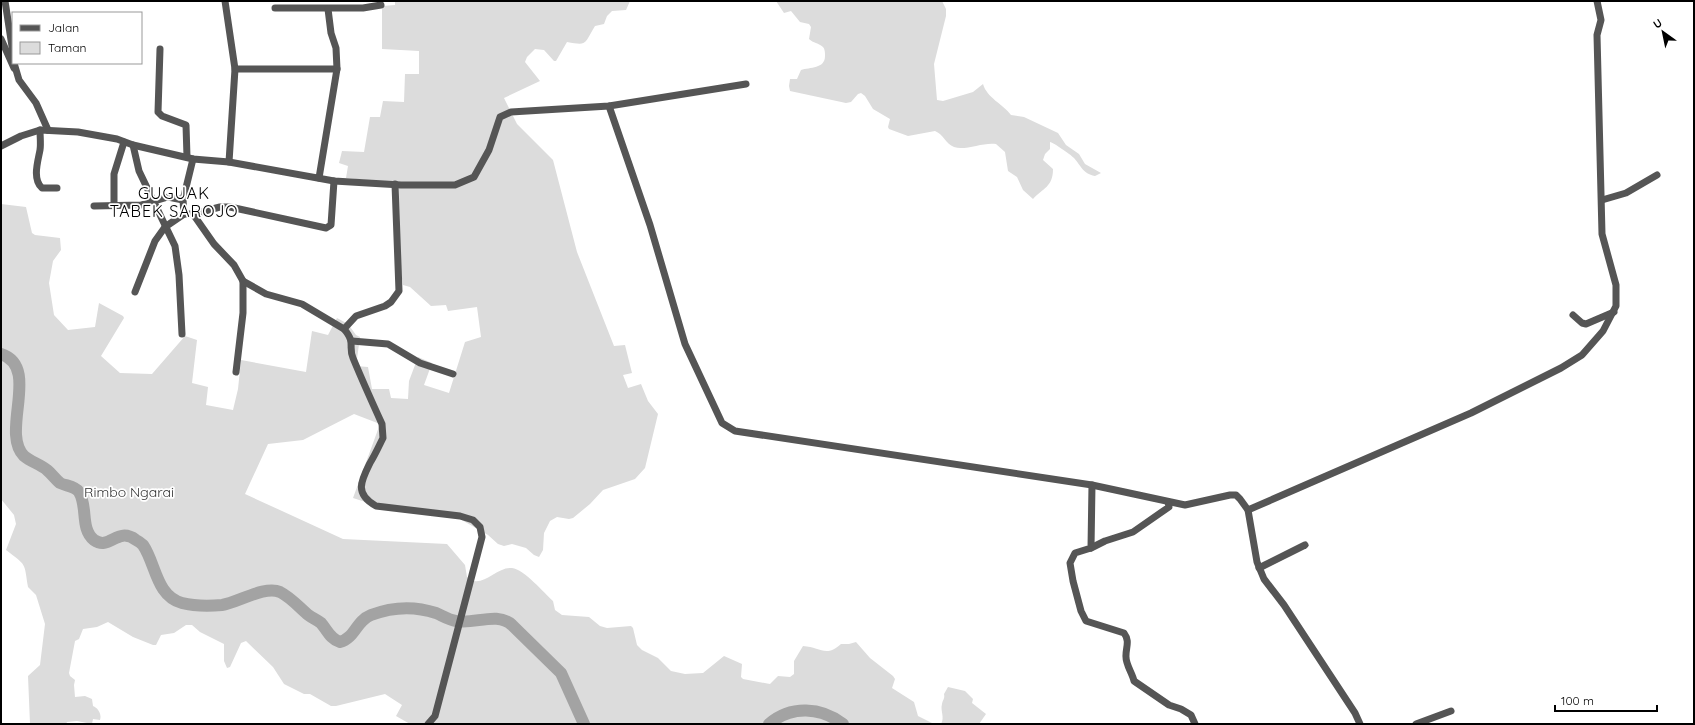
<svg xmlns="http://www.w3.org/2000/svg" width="1695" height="725" font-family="Quicksand,sans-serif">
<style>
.green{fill:#dcdcdc}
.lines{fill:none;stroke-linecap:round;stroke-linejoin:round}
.river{stroke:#a3a3a3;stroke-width:12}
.minor{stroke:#555;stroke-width:7}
.labels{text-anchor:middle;stroke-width:3.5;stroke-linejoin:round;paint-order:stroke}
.park-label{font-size:14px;fill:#333;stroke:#fff}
.quarter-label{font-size:16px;letter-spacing:1px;fill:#000;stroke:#fff}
</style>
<rect width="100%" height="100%" fill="#fff"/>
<g class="green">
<path d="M 395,1 L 630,1 L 626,10 L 612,11 L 607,16 L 604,24 L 595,26 C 584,44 588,46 567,42 L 556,61 L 554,61 L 544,50 L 535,49 L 527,57 L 525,62 L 540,81 L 504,98 L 517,124 L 553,160 L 577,252 L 614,346 L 625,345 L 632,373 L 623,375 L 628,388 L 641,384 L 648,401 L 658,414 L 645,468 L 635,479 L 603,490 L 590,504 L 573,518 L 569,519 L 557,517 L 550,521 L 544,533 L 543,550 L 539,557 L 534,555 L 526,548 L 512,544 L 504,546 L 498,544 L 488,535 L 460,519 L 387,509 L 353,498 L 380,424 L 354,414 L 303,440 L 268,444 L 245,494 L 343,539 L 447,544 L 465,565 L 467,577 C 481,591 496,566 512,568 C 524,569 544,593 553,601 L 555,610 L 562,615 L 589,617 L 600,626 L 607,628 L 631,626 L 633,628 L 637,645 L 642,650 L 658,658 L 671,671 L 685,674 L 703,673 L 724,656 L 742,664 L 741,677 L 743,679 L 770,684 L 778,676 L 790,677 L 794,674 L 794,661 L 803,646 C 820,647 826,658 841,644 L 849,644 L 856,642 L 870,658 L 893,676 L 895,679 L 892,688 L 914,702 L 918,716 L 934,724 L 410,724 L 396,716 L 402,705 L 385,694 L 336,706 L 331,706 L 310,694 L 304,694 L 284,684 L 273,667 L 246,641 L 241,643 L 230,667 L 227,668 L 224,661 L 224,644 L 200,632 L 192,625 L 186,625 L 174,633 L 161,635 L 156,645 L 153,645 L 133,637 L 108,622 L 97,627 L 83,629 L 79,639 L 75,641 L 69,673 L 70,676 L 75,680 L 74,685 L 75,697 L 85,696 L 92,699 L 93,706 C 98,708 102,714 100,720 L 93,719 L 92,724 L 77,721 L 67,722 L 66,724 L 30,724 L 28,676 L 40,665 L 45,624 L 36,595 L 28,587 C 24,562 27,566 6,550 L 16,524 L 14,515 L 1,499 L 1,204 L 26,207 L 32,233 L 35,235 L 60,238 L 61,250 L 53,261 L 49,283 L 54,315 L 68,330 L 95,327 L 99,303 L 123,316 L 124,318 L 101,356 L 120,373 L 152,374 L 185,336 L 197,340 L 192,383 L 208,387 L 206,405 L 233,410 L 238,389 L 241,360 L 306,372 L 312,331 L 328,335 L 337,318 L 348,324 L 356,335 L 360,337 L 356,366 L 368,367 L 372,389 L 389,389 L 391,398 L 408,399 L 409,381 L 418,357 L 432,363 L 424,385 L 449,393 L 465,342 L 481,337 L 477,307 L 448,311 L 446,305 L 431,306 L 410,287 L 403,285 L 400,265 L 399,188 L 387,182 L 346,178 L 348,166 L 339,163 L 342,151 L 364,152 L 370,117 L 380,117 L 383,101 L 404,102 L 405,74 L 419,74 L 419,51 L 382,49 L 382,6 L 395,5 Z"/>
<path d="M 776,1 L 942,1 L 946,9 L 946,16 L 934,64 L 937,100 L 943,101 L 973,92 L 983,84 C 987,98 1003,104 1011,115 L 1024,117 L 1058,133 L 1066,145 L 1079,154 L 1085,164 L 1101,173 L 1095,176 C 1082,173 1082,167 1074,158 C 1070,154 1054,143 1050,142 L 1050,149 L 1045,154 L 1043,160 L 1053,169 C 1053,187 1043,188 1033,199 L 1023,190 L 1017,177 L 1008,171 L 1005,152 L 996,144 C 983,142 965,151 954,147 C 946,144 943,134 935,131 L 908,136 L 889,129 L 888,127 L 890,119 L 873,109 L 865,96 L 861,93 L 858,94 L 851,102 L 846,103 L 790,91 L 789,86 L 790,79 L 797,79 L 801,70 C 810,67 825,69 825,56 C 825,53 825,49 823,47 C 819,43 813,43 809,39 L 811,27 L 809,24 L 800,22 L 791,11 L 784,13 Z"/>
<path d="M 948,687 L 965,691 L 973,699 L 972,703 L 986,714 L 979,724 L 941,724 C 945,717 940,711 942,704 C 943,699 945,699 944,694 Z"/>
</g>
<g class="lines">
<g class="river">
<path d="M 1,354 C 41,367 0,432 24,456 C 31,462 40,464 47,470 C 52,474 55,479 60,483 C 66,486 75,486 79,492 C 88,506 80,529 94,540 C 110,551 117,526 136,540 C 138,541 141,543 143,545 C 156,564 156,596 182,603 C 194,606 210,606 222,605 C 237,603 265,585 280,592 C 290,597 298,606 306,613 C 310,617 316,619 321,623 C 327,630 330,639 340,642 C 355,638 356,621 371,615 C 392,607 415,606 436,613 C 443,616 449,620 456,621 C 474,625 497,611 512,625 L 561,673 L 584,724"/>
<path d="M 769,724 C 791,705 821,707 843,724"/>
</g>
<g class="minor">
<path d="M 5,1 L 13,53"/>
<path d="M 225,1 L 235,69 L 229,162"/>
<path d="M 275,8 L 363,8 L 381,5"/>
<path d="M 1,39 L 14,68"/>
<path d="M 160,49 L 158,112 L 162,116 L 186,125 L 187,157"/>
<path d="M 14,63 L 19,80 L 36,103 L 48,130"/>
<path d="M 235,69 L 337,69"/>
<path d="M 609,106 L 650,225 L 685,344 L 722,423 L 735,431 L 1092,485 L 1185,505 L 1230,495 L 1236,495 L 1240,499 L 1248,510 L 1257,562 L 1264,579 L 1284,605 L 1355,713 L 1360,724"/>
<path d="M 40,130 C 40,137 41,144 40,150 C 38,161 32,179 42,188 L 57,188"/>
<path d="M 133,145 L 139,171 L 175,246 L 179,275 L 182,334"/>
<path d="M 1,146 L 21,136 L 40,130 L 78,132 L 117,139 L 133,145 L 193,159 L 229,162 L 334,181 L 401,185 L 455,185 L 474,177 L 489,150 L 500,117 L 511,112 L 609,106 L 746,84"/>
<path d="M 193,159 L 183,200 L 184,214 L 193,214 L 214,244 L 234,265 L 243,281 L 243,313 L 236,372"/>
<path d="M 319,178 L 337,69 L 336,48 L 331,33 L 328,9"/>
<path d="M 1602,200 L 1626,193 L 1657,175"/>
<path d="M 94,206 L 141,205 L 168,197 L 183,200"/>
<path d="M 114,206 L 114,174 L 124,142"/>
<path d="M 193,214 L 220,207 L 230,207 L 326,228 L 331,225 L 334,181"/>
<path d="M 243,281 L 266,294 L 302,304 L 344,329 C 356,343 348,346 353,358 C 362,380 372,402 382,424 L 383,438 C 379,446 375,455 370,463 C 361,481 354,494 376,506 L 460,516 L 473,520 L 480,527 L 482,537 L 435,716 L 428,724"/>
<path d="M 135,292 L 155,241 L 165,227 L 184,214"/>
<path d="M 1573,315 L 1582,323 L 1586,324 L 1614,312"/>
<path d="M 344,329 L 356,316 L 385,306 L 391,302 L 399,291 L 395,184"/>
<path d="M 352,341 L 388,344 L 420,363 L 453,374"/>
<path d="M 1092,485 L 1091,548 L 1075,553 L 1070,563 L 1073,581 L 1081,611 L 1086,621 L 1124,633 C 1130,641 1126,647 1126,655 C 1125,664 1132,672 1134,681 L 1169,705 L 1181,709 L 1191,715 L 1195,724"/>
<path d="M 1248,510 L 1471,413 L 1561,368 L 1582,355 L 1603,331 L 1616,306 L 1616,285 L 1602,234 L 1597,35 L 1601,20 L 1597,1"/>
<path d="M 1091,548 L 1105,541 L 1133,532 L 1169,507 L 1168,502"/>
<path d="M 1259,568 L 1305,545"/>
<path d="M 1416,724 L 1451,711"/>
</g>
</g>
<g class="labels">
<g class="park-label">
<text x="129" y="497">Rimbo Ngarai</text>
</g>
<g class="quarter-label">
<text x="174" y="199">GUGUAK<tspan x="174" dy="18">TABEK SAROJO</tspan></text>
</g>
</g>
<rect width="1695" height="725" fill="none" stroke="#000000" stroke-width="4"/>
<rect x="12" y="12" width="130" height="52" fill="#ffffff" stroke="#999999"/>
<rect x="20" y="25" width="20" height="6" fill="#555555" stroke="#999999"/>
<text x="48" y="32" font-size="12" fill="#000000">Jalan</text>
<rect x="20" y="42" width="20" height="12" fill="#dcdcdc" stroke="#999999"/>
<text x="48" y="52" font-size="12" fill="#000000">Taman</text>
<g transform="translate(1663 32) rotate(327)" stroke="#ffffff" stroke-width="3" paint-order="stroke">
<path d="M0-3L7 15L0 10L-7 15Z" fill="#000000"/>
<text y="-6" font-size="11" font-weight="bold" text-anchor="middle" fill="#000000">U</text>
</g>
<path d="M1555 705v6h102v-6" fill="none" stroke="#000000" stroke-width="2"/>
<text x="1561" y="705" font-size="12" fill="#000000" stroke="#ffffff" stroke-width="3" paint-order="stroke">100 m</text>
</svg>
